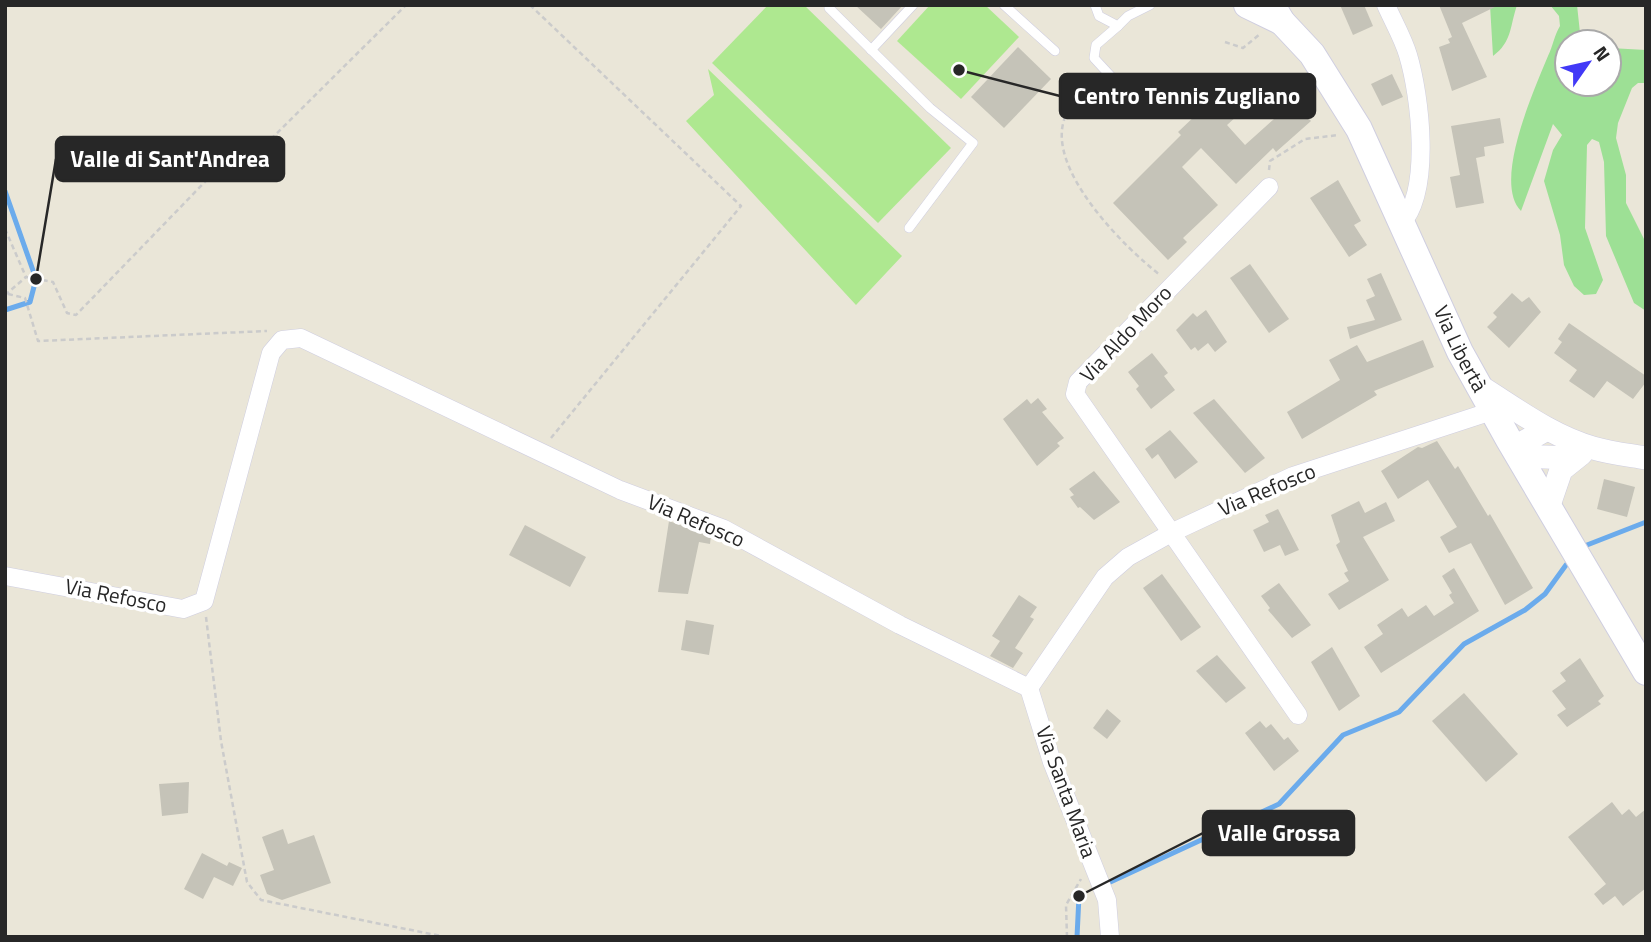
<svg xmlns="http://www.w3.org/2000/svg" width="1651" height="942" font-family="'Titillium Web',sans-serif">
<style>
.green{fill:#9de095}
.pitch{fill:#aee890}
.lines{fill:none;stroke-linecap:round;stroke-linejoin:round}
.stream{stroke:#6babec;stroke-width:5}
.building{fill:#c5c3b8}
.service-casing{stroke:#cfcee0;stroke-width:10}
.minor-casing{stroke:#cfcee0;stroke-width:19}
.tertiary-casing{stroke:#cfcee0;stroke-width:24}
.secondary-casing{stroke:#cfcee0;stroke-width:28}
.path{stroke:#cbcbcb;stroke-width:2.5;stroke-dasharray:5 3.5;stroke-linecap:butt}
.service{stroke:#fff;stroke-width:9}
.minor{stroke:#fff;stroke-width:18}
.tertiary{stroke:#fff;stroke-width:23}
.secondary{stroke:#fff;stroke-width:26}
.labels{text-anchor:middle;stroke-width:7;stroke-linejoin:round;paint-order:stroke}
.street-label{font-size:21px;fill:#272727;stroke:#fff}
.leader{fill:none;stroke:#272727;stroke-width:2.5}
.callout-dot{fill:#272727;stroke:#fff;stroke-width:2.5}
.callout{fill:#272727;stroke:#272727;stroke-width:2.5}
.callout-label{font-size:23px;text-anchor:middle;font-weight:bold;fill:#fff}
</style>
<rect width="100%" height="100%" fill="#eae6d8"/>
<g class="green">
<path d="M 1490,5 L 1517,5 C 1510,26 1512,42 1493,56 Z"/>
<path d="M 1550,5 L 1577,5 L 1581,42 L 1567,42 L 1567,84 L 1577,84 L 1586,95 L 1596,95 L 1599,84 L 1609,84 L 1610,48 L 1646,50 L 1646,83 L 1638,83 L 1632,88 L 1618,123 L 1616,138 L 1626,175 L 1626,203 L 1646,243 L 1646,311 L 1634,303 L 1606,236 L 1604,162 L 1599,142 L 1592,139 L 1587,145 L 1585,228 L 1603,280 L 1596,294 L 1584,295 L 1574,286 L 1564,265 L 1560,235 L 1544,181 L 1553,150 L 1562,135 L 1553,124 L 1521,211 C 1492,182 1535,88 1548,56 C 1553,46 1554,36 1560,26 L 1559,16 Z"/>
</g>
<g class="pitch">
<path d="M 768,5 L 804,5 L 951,148 L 878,223 L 712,63 Z"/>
<path d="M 930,5 L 985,5 L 1019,37 L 961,99 L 897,41 Z"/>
<path d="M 708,69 L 902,256 L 856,305 L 686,121 L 714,95 Z"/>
</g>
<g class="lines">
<g class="stream">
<path d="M 5,191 L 36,279 L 30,302 L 5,310"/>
<path d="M 1587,545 L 1646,522"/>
<path d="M 1106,884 L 1279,804 L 1343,735 L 1399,712 L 1464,644 L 1525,610 L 1545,594 L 1566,565"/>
<path d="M 1077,937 L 1079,896 L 1082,895"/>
</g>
</g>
<g class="building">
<path d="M 855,5 L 903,5 L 881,29 Z"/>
<path d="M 1340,5 L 1364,5 L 1373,26 L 1353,35 Z"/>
<path d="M 1439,5 L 1499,5 L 1462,23 L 1487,77 L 1452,91 L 1439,47 L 1450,43 L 1448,39 L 1452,37 Z"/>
<path d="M 1018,47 L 1051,79 L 1004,128 L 971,97 Z"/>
<path d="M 1392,74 L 1403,97 L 1382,106 L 1371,84 Z"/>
<path d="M 1237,76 L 1257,98 L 1227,125 L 1245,145 L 1274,119 L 1264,108 L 1284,90 L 1311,121 L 1276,152 L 1273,148 L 1236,184 L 1201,148 L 1182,167 L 1218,205 L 1183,238 L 1187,242 L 1168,260 L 1113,203 L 1181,135 L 1178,132 Z"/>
<path d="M 1500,118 L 1504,143 L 1484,147 L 1485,156 L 1476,158 L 1484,203 L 1456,208 L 1450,177 L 1460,175 L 1451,126 Z"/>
<path d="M 1338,180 L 1361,221 L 1354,225 L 1367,245 L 1349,257 L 1310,198 Z"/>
<path d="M 1250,264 L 1289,319 L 1269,333 L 1230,278 Z"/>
<path d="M 1381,273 L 1402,320 L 1350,339 L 1347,327 L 1375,320 L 1366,300 L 1375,296 L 1367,279 Z"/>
<path d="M 1512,293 L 1522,302 L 1529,297 L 1541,312 L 1509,348 L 1487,327 L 1497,317 L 1493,313 Z"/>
<path d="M 1206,310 L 1227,342 L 1215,352 L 1208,343 L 1198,351 L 1195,347 L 1191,350 L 1176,330 L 1193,313 L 1197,317 Z"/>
<path d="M 1569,323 L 1646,376 L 1646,382 L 1633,399 L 1607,381 L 1594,398 L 1569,381 L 1577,370 L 1554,353 L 1562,342 L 1558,339 Z"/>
<path d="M 1423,340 L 1434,367 L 1374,391 L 1377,395 L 1302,439 L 1287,412 L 1340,380 L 1329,360 L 1357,345 L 1367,362 Z"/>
<path d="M 1152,353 L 1168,373 L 1164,376 L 1175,390 L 1151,409 L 1136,389 L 1139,386 L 1128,372 Z"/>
<path d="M 1038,398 L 1047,409 L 1042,412 L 1064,438 L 1057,443 L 1060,446 L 1037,466 L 1003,419 L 1027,399 L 1031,404 Z"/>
<path d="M 1214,399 L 1265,458 L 1245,473 L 1193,413 Z"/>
<path d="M 1170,430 L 1198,462 L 1175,479 L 1158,454 L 1152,459 L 1145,449 Z"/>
<path d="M 1437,441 L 1455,469 L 1458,466 L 1488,516 L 1490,514 L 1533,588 L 1505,605 L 1471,543 L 1449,553 L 1440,537 L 1457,527 L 1428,480 L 1398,499 L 1381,471 L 1418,447 L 1422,448 Z"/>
<path d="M 1094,471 L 1120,502 L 1094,520 L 1080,507 L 1078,508 L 1070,497 L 1074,495 L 1069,489 Z"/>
<path d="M 1604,479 L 1635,487 L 1627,517 L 1597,509 Z"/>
<path d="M 1359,501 L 1365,513 L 1386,502 L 1395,521 L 1363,537 L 1389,580 L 1339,610 L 1328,594 L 1349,581 L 1344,573 L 1348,571 L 1336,545 L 1340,542 L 1331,515 Z"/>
<path d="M 1278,509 L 1299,550 L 1285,556 L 1280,545 L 1264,552 L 1253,530 L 1269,522 L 1265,515 Z"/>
<path d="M 669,521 L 711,536 L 710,544 L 699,542 L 688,594 L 658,592 Z"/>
<path d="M 525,525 L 586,557 L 570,587 L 509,555 Z"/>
<path d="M 1454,568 L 1479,611 L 1381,673 L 1364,647 L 1383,634 L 1377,625 L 1402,608 L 1408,617 L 1426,605 L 1434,616 L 1454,603 L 1449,595 L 1452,593 L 1442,576 Z"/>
<path d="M 1162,574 L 1201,627 L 1181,641 L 1143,588 Z"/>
<path d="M 1279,583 L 1311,625 L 1292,638 L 1268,610 L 1270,608 L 1261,596 Z"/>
<path d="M 1019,595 L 1037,607 L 1030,617 L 1034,619 L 1015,648 L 1023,653 L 1013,668 L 990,656 L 1000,641 L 992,636 Z"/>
<path d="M 686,620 L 714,625 L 709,655 L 681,650 Z"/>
<path d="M 1332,647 L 1360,696 L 1339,711 L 1311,662 Z"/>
<path d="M 1217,655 L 1246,688 L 1226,703 L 1196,671 Z"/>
<path d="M 1580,658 L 1604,696 L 1598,701 L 1601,704 L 1567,727 L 1557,715 L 1566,709 L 1552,691 L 1566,681 L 1560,673 Z"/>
<path d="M 1464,693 L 1518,754 L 1486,782 L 1432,721 Z"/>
<path d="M 1107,709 L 1121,721 L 1107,739 L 1093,728 Z"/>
<path d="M 1260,721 L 1266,728 L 1271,724 L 1284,740 L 1288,737 L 1299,751 L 1274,771 L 1245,733 Z"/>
<path d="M 189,782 L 188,813 L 162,816 L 159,784 Z"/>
<path d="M 1612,802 L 1622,815 L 1629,809 L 1636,817 L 1646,809 L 1646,888 L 1623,906 L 1615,896 L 1603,905 L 1594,894 L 1606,884 L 1568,837 Z"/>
<path d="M 283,829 L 288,844 L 314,835 L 331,883 L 282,900 L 267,894 L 260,875 L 274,870 L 262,837 Z"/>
<path d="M 202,853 L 227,866 L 229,862 L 242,868 L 233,886 L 214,877 L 203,899 L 184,889 Z"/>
</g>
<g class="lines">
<g class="service-casing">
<g id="service">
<path d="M 830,5 L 829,8 L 930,108 L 973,143 L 909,228"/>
<path d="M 1004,5 L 1055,51"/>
<path d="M 1095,5 L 1099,16 L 1118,26 L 1128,16 L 1150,5"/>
<path d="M 1118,26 L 1096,45 L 1094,58 L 1118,84"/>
<path d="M 871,50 L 913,5"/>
</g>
</g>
<g class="minor-casing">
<g id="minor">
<path d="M 1386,5 C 1393,21 1403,38 1408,55 C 1420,95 1432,191 1401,224"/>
<path d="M 1269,187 L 1078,382 L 1075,394 L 1298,715"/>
<path d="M 5,576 L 183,609 L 204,601 L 271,353 L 282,340 L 301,338 L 620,490 L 724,529 L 900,625 L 1029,688"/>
<path d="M 1029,688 L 1105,577 L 1128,557 L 1173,532 L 1293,476 L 1492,411"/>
<path d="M 1029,688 L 1052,762 L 1107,900 L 1110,937"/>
</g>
</g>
<g class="tertiary-casing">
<g id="tertiary">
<path d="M 1479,386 C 1516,409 1551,436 1593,448 C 1610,453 1628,455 1646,458"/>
<path d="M 1547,429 L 1524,442 L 1518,456 L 1573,458"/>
<path d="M 1548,508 L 1561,470 L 1581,454"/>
</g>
</g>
<g class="secondary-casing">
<g id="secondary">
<path d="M 1247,5 L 1282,22"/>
<path id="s1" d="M 1272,5 L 1282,22 L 1312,54 L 1359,129 L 1460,352 L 1509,440 L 1646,672"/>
</g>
</g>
<g class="path">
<path d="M 530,5 L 741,206 L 551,438"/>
<path d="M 1225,42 L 1243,48 L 1260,34"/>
<path d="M 1095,75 C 1082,90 1064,108 1062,130 C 1057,179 1124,247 1160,275"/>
<path d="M 1269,170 L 1270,161 L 1305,139 L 1339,135"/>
<path d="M 5,229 L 26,277"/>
<path d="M 26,277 L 53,282 L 67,313 L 76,315 L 230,156 L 254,156 L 406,5"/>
<path d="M 8,294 L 25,298 L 38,341 L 267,331"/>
<path d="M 5,295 L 26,277"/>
<path d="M 206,617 L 221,741 L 247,882 L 261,900 L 446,937"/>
<path d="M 1067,937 L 1066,905 L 1081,879"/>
</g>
<use href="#service" class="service"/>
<use href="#minor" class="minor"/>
<use href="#tertiary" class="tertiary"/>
<use href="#secondary" class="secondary"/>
</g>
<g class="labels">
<g class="street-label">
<text transform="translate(1126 334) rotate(-47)" y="7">Via Aldo Moro</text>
<text dy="7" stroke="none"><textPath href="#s1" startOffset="394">Via Libertà</textPath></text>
<text transform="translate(1267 490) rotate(-23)" y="7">Via Refosco</text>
<text transform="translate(696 521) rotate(23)" y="7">Via Refosco</text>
<text transform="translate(116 596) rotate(11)" y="7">Via Refosco</text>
<text transform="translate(1066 792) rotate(70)" y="7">Via Santa Maria</text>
</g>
</g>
<path class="leader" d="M959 70L1060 96M36 279L56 159M1079 896L1203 833"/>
<g class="callout-dot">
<circle cx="959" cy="70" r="7"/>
<circle cx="36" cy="279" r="7"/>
<circle cx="1079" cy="896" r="7"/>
</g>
<g class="callout">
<rect x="1060" y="74" width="255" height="44" rx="7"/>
<rect x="56" y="137" width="228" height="44" rx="7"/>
<rect x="1203" y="811" width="151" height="44" rx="7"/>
</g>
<g class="callout-label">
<text x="1187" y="104">Centro Tennis Zugliano</text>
<text x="170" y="167">Valle di Sant'Andrea</text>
<text x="1279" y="841">Valle Grossa</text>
</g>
<rect width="1651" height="942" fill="none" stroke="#272727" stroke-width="14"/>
<g transform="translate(1588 63) rotate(56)"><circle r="33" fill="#ffffff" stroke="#a9a9a9" stroke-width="2"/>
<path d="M0-5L12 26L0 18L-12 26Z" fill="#4239f7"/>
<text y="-10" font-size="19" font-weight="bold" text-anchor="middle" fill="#272727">N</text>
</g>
</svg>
